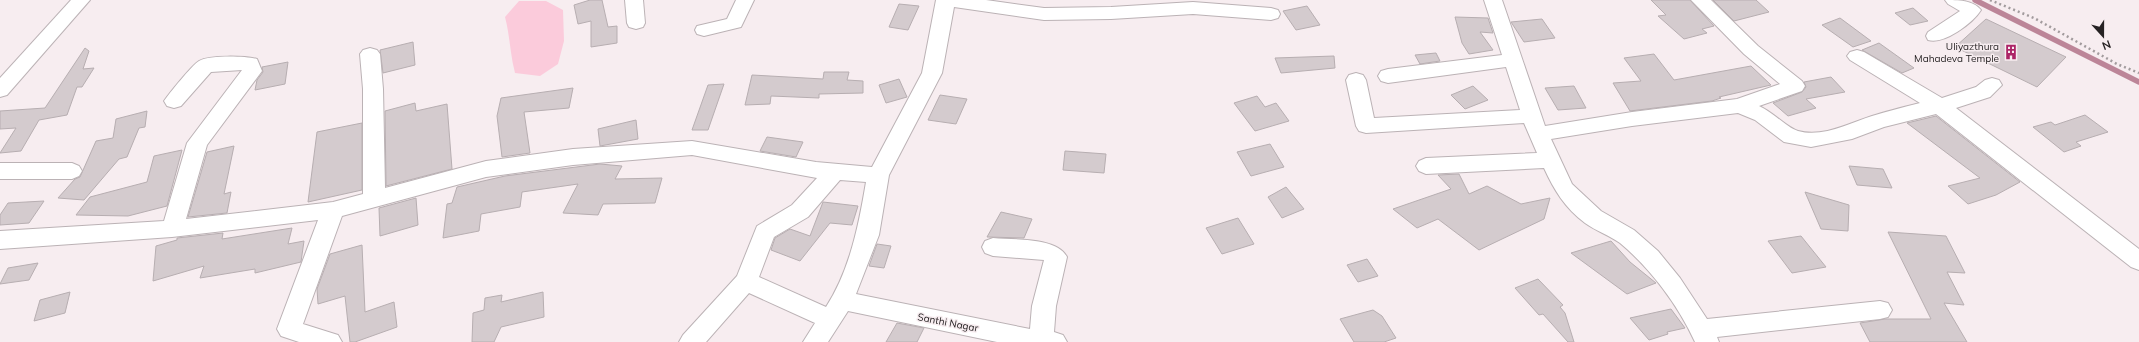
<svg xmlns="http://www.w3.org/2000/svg" width="2139" height="342" font-family="Mulish,sans-serif">
<style>
.green{fill:#fbcbdb}
.lines{fill:none;stroke-linecap:round;stroke-linejoin:round}
.stream{stroke:#bc8598;stroke-width:5.5}
.building{fill:#d4cbce;stroke:#b7aeb1}
.minor-casing{stroke:#bbb2b5;stroke-width:2}
.path{stroke:#a29b9d;stroke-width:2.5;stroke-dasharray:2 3;stroke-linecap:butt}
.minor{fill:#fff;fill-rule:evenodd}
.labels{text-anchor:middle;stroke-width:3;stroke-linejoin:round;paint-order:stroke}
.poi-label{font-size:10px;fill:#262223;stroke:#f7edf0;text-anchor:end}
.street-label{font-size:10px;fill:#262223;stroke:#f7edf0}
</style>
<rect width="100%" height="100%" fill="#f7edf0"/>
<path class="green" d="M 519,1 L 546,1 L 563,10 L 564,41 L 558,64 L 540,76 L 515,73 C 510,54 510,36 505,17 Z"/>
<g class="lines">
<path class="stream" d="M 1975,0 L 2139,82"/>
</g>
<g class="building">
<path d="M 590,0 L 602,0 L 608,27 L 617,26 L 617,43 L 591,47 L 591,21 L 578,24 L 574,5 Z"/>
<path d="M 1651,0 L 1690,0 L 1714,26 L 1702,29 L 1707,33 L 1684,39 L 1658,16 L 1666,15 Z"/>
<path d="M 1713,0 L 1756,0 L 1769,12 L 1734,21 Z"/>
<path d="M 899,4 L 919,6 L 908,30 L 889,27 Z"/>
<path d="M 1307,6 L 1320,25 L 1296,30 L 1283,11 Z"/>
<path d="M 1913,8 L 1928,21 L 1910,25 L 1895,13 Z"/>
<path d="M 1455,17 L 1488,18 L 1493,33 L 1480,32 L 1493,50 L 1469,54 L 1462,43 Z"/>
<path d="M 1840,18 L 1871,41 L 1853,47 L 1822,25 Z"/>
<path d="M 1542,19 L 1555,38 L 1524,42 L 1511,22 Z"/>
<path d="M 1986,19 L 2066,57 L 2037,87 L 1955,47 Z"/>
<path d="M 413,42 L 415,65 L 383,73 L 380,50 Z"/>
<path d="M 1879,43 L 1914,68 L 1902,73 L 1862,50 Z"/>
<path d="M 85,48 L 89,51 L 83,69 L 94,68 L 82,87 L 77,87 L 67,115 L 39,120 L 21,151 L 0,153 L 16,128 L 0,129 L 0,111 L 45,108 Z"/>
<path d="M 1436,53 L 1440,61 L 1420,64 L 1415,55 Z"/>
<path d="M 1654,54 L 1674,80 L 1751,66 L 1771,85 L 1719,97 L 1721,98 L 1712,101 L 1630,111 L 1613,83 L 1641,81 L 1624,58 Z"/>
<path d="M 1334,56 L 1335,68 L 1281,73 L 1275,58 Z"/>
<path d="M 288,62 L 285,84 L 255,90 L 257,80 L 263,72 L 262,67 Z"/>
<path d="M 824,72 L 849,72 L 847,80 L 863,81 L 863,93 L 819,94 L 819,98 L 771,96 L 770,104 L 745,105 L 752,75 L 823,79 Z"/>
<path d="M 1831,77 L 1845,92 L 1806,99 L 1816,108 L 1788,116 L 1773,103 L 1802,92 L 1806,87 L 1804,82 Z"/>
<path d="M 899,79 L 907,97 L 886,103 L 879,85 Z"/>
<path d="M 724,84 L 708,130 L 692,130 L 708,85 Z"/>
<path d="M 1473,86 L 1488,100 L 1465,109 L 1451,95 Z"/>
<path d="M 1574,86 L 1586,108 L 1558,110 L 1545,88 Z"/>
<path d="M 573,88 L 569,108 L 524,112 L 530,153 L 502,157 L 497,116 L 501,98 Z"/>
<path d="M 940,95 L 967,99 L 956,124 L 928,120 Z"/>
<path d="M 1257,96 L 1265,107 L 1276,103 L 1289,121 L 1255,131 L 1234,103 Z"/>
<path d="M 415,103 L 416,111 L 447,104 L 452,169 L 386,186 L 385,111 Z"/>
<path d="M 147,111 L 145,127 L 139,128 L 127,157 L 119,159 L 84,200 L 58,198 L 75,179 L 80,177 L 96,141 L 113,138 L 116,119 Z"/>
<path d="M 2085,115 L 2108,132 L 2076,142 L 2081,146 L 2064,152 L 2033,127 L 2051,122 L 2055,125 Z"/>
<path d="M 1936,116 L 2020,182 L 1996,195 L 1968,204 L 1948,186 L 1980,178 L 1907,123 Z"/>
<path d="M 636,120 L 638,139 L 600,146 L 598,129 Z"/>
<path d="M 362,123 L 362,190 L 308,202 L 317,132 Z"/>
<path d="M 767,137 L 803,142 L 796,157 L 760,151 Z"/>
<path d="M 1270,144 L 1284,167 L 1251,176 L 1237,152 Z"/>
<path d="M 234,146 L 224,194 L 231,192 L 227,213 L 188,217 L 207,152 Z"/>
<path d="M 182,150 L 167,206 L 128,216 L 76,215 L 90,197 L 147,182 L 154,156 Z"/>
<path d="M 1065,151 L 1106,154 L 1104,173 L 1063,170 Z"/>
<path d="M 600,164 L 622,166 L 615,179 L 662,178 L 655,203 L 603,204 L 598,215 L 563,213 L 578,184 L 522,192 L 520,207 L 481,214 L 479,231 L 443,238 L 447,204 L 452,203 L 457,187 L 505,176 Z"/>
<path d="M 1849,166 L 1883,169 L 1892,188 L 1857,185 Z"/>
<path d="M 1459,174 L 1469,194 L 1487,186 L 1521,204 L 1550,198 L 1544,219 L 1479,250 L 1438,219 L 1417,228 L 1393,209 L 1451,189 L 1438,175 Z"/>
<path d="M 1286,187 L 1304,209 L 1282,218 L 1268,197 Z"/>
<path d="M 1805,192 L 1849,205 L 1848,231 L 1821,229 Z"/>
<path d="M 416,198 L 418,225 L 380,236 L 379,208 Z"/>
<path d="M 44,201 L 29,223 L 0,225 L 0,215 L 8,203 Z"/>
<path d="M 823,202 L 858,206 L 852,225 L 830,223 L 800,261 L 771,250 L 775,238 L 790,229 L 810,236 Z"/>
<path d="M 1001,212 L 1032,219 L 1024,238 L 987,237 Z"/>
<path d="M 1238,218 L 1254,244 L 1222,254 L 1206,228 Z"/>
<path d="M 292,228 L 288,244 L 304,241 L 301,262 L 255,273 L 255,269 L 200,278 L 204,266 L 153,281 L 156,246 L 177,240 L 177,238 L 223,233 L 222,239 Z"/>
<path d="M 1888,232 L 1946,236 L 1965,273 L 1947,272 L 1964,305 L 1944,303 L 1967,342 L 1870,342 L 1860,323 L 1885,319 L 1931,319 Z"/>
<path d="M 1801,236 L 1826,267 L 1792,273 L 1768,241 Z"/>
<path d="M 1611,241 L 1630,262 L 1656,283 L 1627,294 L 1571,253 Z"/>
<path d="M 877,244 L 891,246 L 884,268 L 869,266 Z"/>
<path d="M 362,245 L 365,312 L 394,302 L 397,327 L 355,342 L 350,342 L 345,296 L 318,304 L 317,289 L 330,254 Z"/>
<path d="M 1367,259 L 1378,276 L 1358,282 L 1347,265 Z"/>
<path d="M 38,263 L 29,280 L 0,284 L 8,268 Z"/>
<path d="M 1538,279 L 1563,305 L 1560,307 L 1565,313 L 1574,342 L 1568,342 L 1543,314 L 1539,315 L 1515,288 Z"/>
<path d="M 70,292 L 65,313 L 34,321 L 40,300 Z"/>
<path d="M 543,292 L 544,317 L 501,327 L 494,342 L 472,342 L 473,313 L 484,310 L 485,298 L 502,295 L 501,302 Z"/>
<path d="M 1671,309 L 1685,328 L 1667,332 L 1668,334 L 1649,340 L 1630,318 Z"/>
<path d="M 1373,310 L 1382,316 L 1396,338 L 1384,342 L 1354,342 L 1340,319 Z"/>
<path d="M 897,323 L 924,328 L 917,342 L 886,342 Z"/>
</g>
<g class="lines">
<g class="minor-casing">
<g id="minor">
<path d="M 71,0 L 90,0 L 7,95 L 0,97 L 0,78 Z"/>
<path d="M 625,0 L 643,0 L 645,23 L 643,27 L 636,29 L 629,27 L 627,23 Z"/>
<path d="M 736,0 L 754,0 L 741,27 L 704,36 L 697,34 L 695,30 L 697,26 L 727,19 Z"/>
<path d="M 936,0 L 986,0 L 1044,8 L 1111,7 L 1193,2 L 1271,8 L 1278,10 L 1280,14 L 1278,18 L 1271,20 L 1193,14 L 1111,19 L 1044,20 L 954,7 L 942,73 L 889,175 L 879,235 L 856,294 L 1030,329 L 1032,306 L 1044,260 L 993,256 L 985,253 L 982,247 L 985,241 L 993,238 C 1014,240 1057,237 1067,257 L 1056,306 L 1054,332 L 1063,335 L 1067,342 L 997,342 L 848,311 L 828,342 L 803,342 L 815,323 L 749,293 L 706,342 L 679,342 L 683,335 L 737,276 L 757,226 L 792,205 L 817,178 L 692,155 L 573,165 L 486,177 L 342,216 L 303,324 L 338,335 L 342,342 L 299,342 L 281,336 L 277,329 L 318,220 L 172,237 L 0,249 L 0,231 L 164,221 L 187,143 L 242,70 L 211,72 L 181,106 L 174,108 L 167,106 L 164,101 C 169,94 192,65 199,61 C 210,55 245,56 257,59 L 262,71 L 207,145 L 186,219 L 333,202 L 363,194 L 363,89 L 360,54 L 363,50 L 370,48 L 377,50 L 380,54 L 383,89 L 385,188 L 486,161 L 573,149 L 692,141 L 816,162 L 872,167 L 922,73 ZM 840,180 L 866,182 C 859,224 850,270 826,307 L 759,277 L 774,237 L 808,217 Z"/>
<path d="M 1484,0 L 1502,0 L 1545,126 L 1632,112 L 1737,99 L 1780,84 L 1744,54 L 1691,0 L 1711,0 L 1758,46 L 1802,81 L 1805,86 L 1802,91 L 1759,106 C 1773,112 1787,128 1798,131 C 1823,138 1850,123 1872,116 C 1888,111 1904,107 1920,103 L 1850,60 L 1847,56 L 1850,52 L 1857,50 L 1864,52 L 1942,98 L 1976,87 L 1985,80 L 1992,78 L 1999,80 L 2002,85 L 1990,97 L 1956,108 L 2139,249 L 2139,270 L 2131,267 L 1936,114 L 1884,127 L 1852,139 L 1811,147 L 1784,142 L 1755,120 L 1738,113 L 1632,126 L 1551,139 L 1572,184 L 1601,211 L 1634,230 L 1658,251 L 1680,278 L 1707,319 L 1880,301 L 1888,303 L 1892,310 L 1888,317 L 1880,319 L 1717,337 L 1719,342 L 1695,342 C 1678,305 1651,269 1620,243 C 1609,235 1596,231 1585,223 C 1565,208 1554,190 1544,168 L 1426,174 L 1419,171 L 1416,166 L 1419,161 L 1426,158 L 1537,153 L 1524,123 L 1366,133 L 1359,131 L 1356,126 L 1346,80 L 1349,75 L 1356,73 L 1363,75 L 1366,80 L 1374,118 L 1520,110 L 1506,67 L 1388,83 L 1381,81 L 1378,76 L 1381,71 L 1388,69 L 1502,55 Z"/>
<path d="M 1945,0 C 1958,0 1973,0 1981,10 C 1973,23 1944,45 1928,40 L 1926,36 L 1928,32 L 1960,11 L 1948,4 Z"/>
<path d="M 0,163 L 72,163 L 79,166 L 82,171 L 79,176 L 72,179 L 0,179 Z"/>
</g>
</g>
<path class="path" d="M 1990,0 L 2034,18 L 2117,64 L 2139,73"/>
<use href="#minor" class="minor"/>
</g>
<defs>
<g id="building-bare" transform="scale(1.2)"><path d="M-4-6H4V6H1V3H-1V6H-4ZM-2.5-4.3h1.7v1.8h-1.7ZM.8-4.3h1.7v1.8H.8ZM-2.5-1h1.7V.8h-1.7ZM.8-1h1.7V.8H.8Z" fill="#ac2467" stroke="#f7edf0" stroke-width="2.5" paint-order="stroke"/></g>
</defs>
<g fill-rule="evenodd">
<use href="#building-bare" x="2011" y="52"/>
</g>
<g class="labels">
<g class="poi-label">
<text x="1999" y="50">Uliyazthura<tspan x="1999" dy="12">Mahadeva Temple</tspan></text>
</g>
<g class="street-label">
<text transform="translate(948 322) rotate(11)" y="4">Santhi Nagar</text>
</g>
</g>
<g transform="translate(2103 36) rotate(159)" stroke="#f7edf0" stroke-width="3" paint-order="stroke">
<path d="M0-3L7 15L0 10L-7 15Z" fill="#262223"/>
<text y="-6" font-size="11" font-weight="bold" text-anchor="middle" fill="#262223">N</text>
</g>
</svg>
